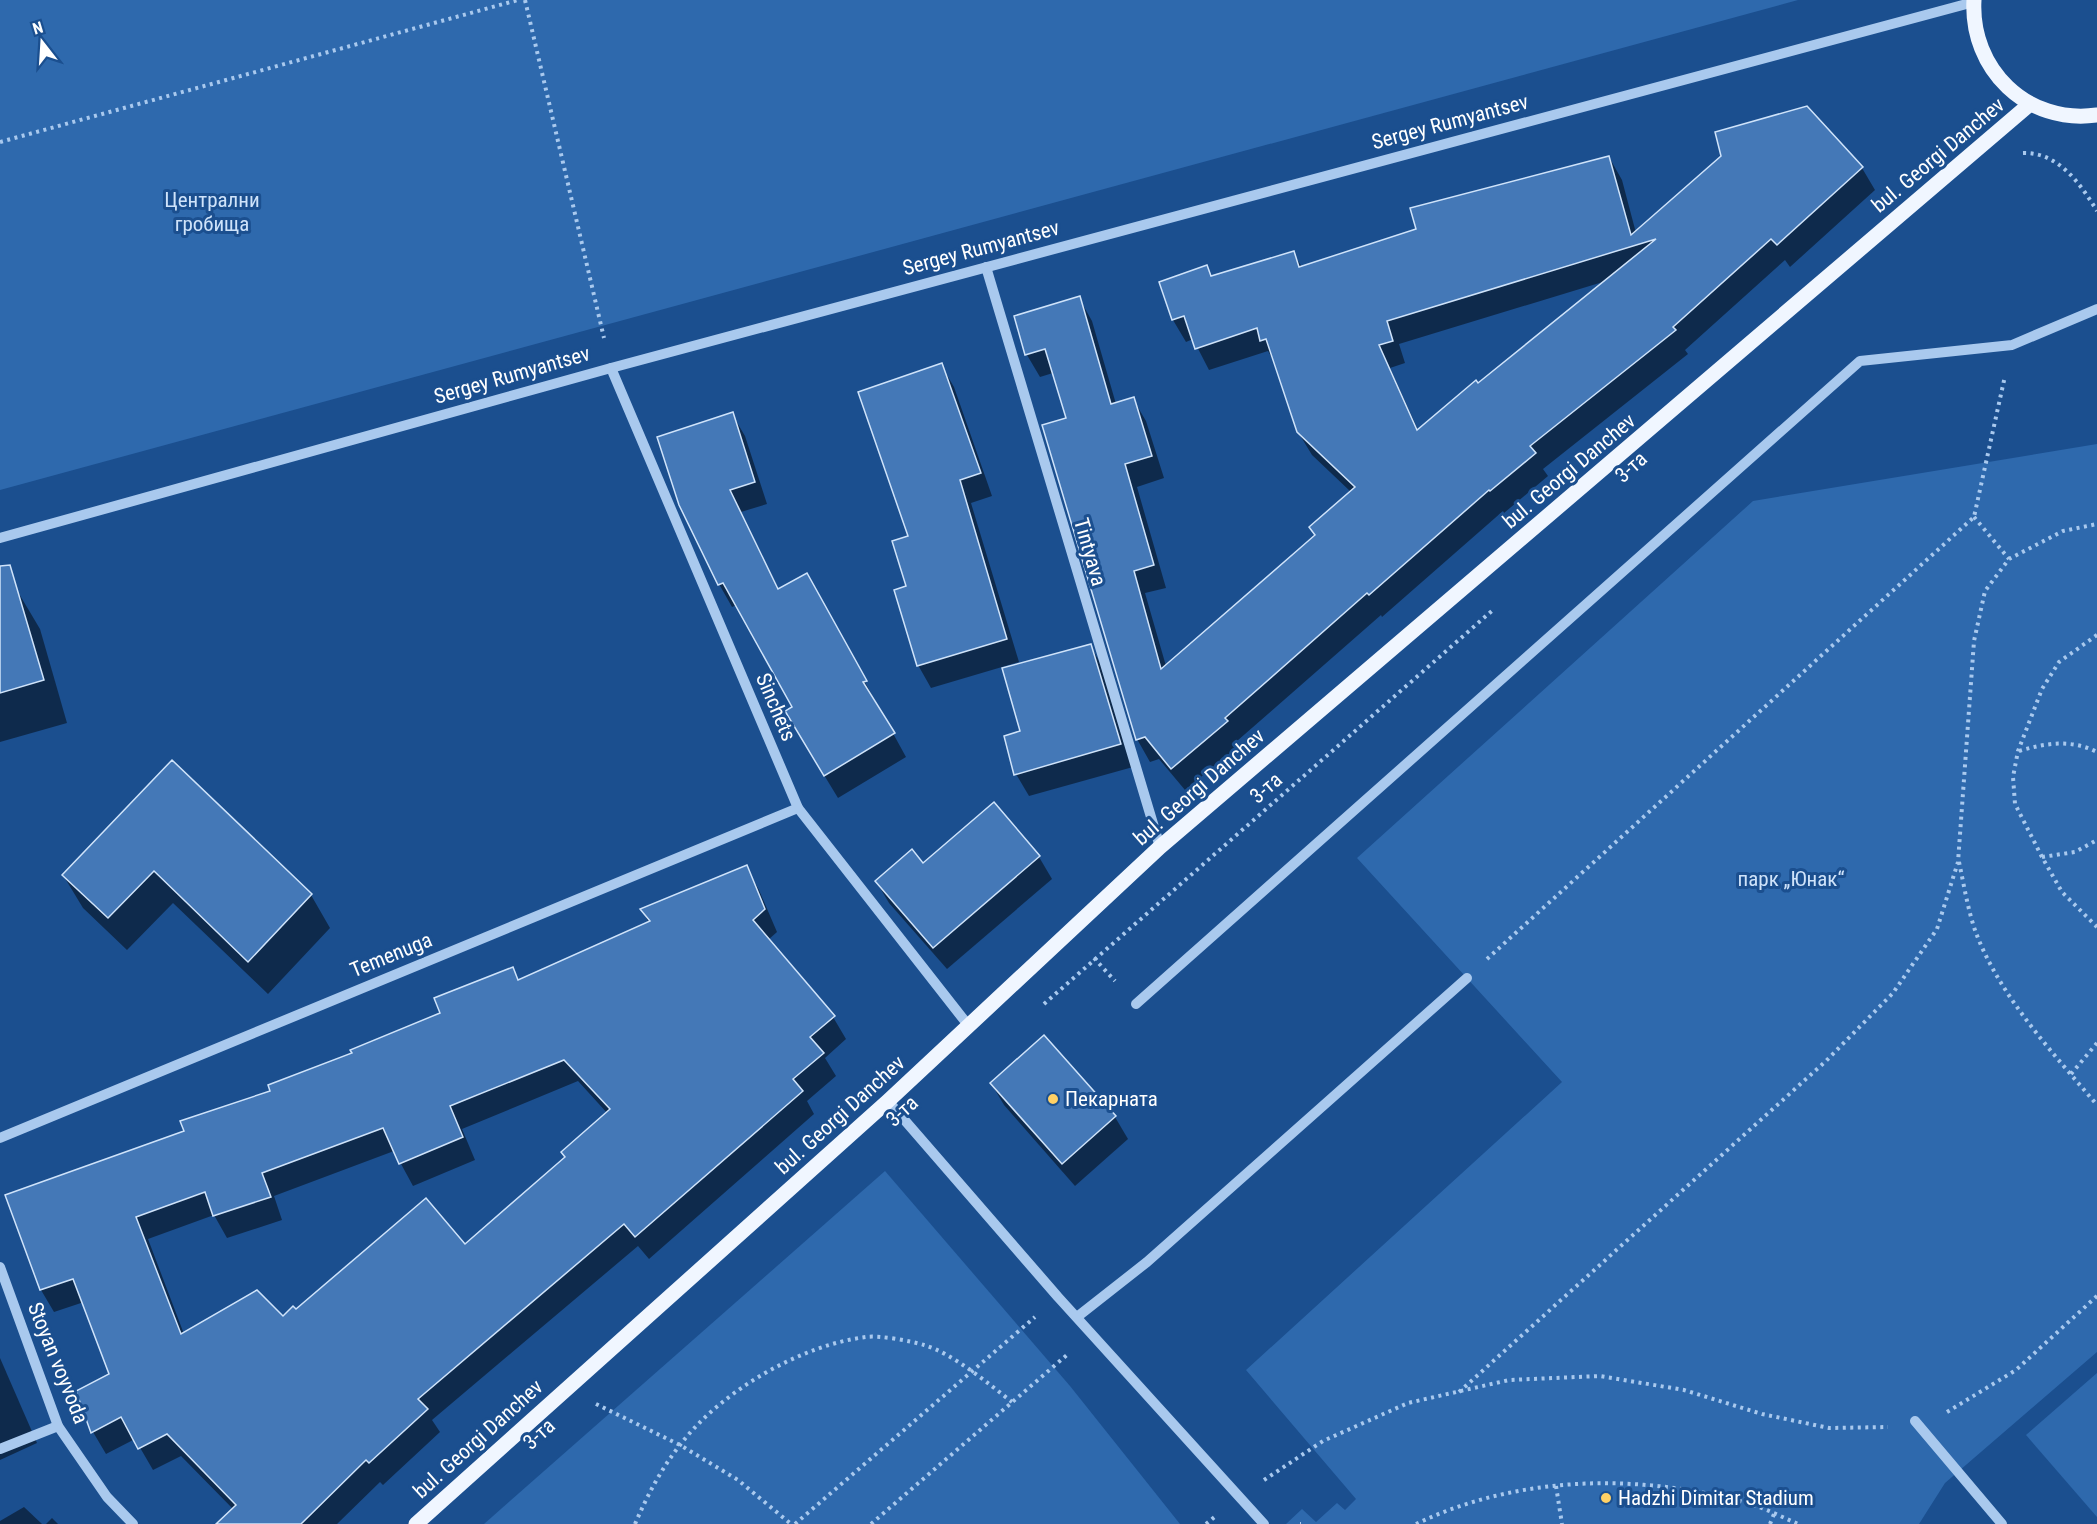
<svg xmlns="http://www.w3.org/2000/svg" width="2097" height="1524" font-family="'Roboto Condensed',sans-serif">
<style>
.green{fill:#2e69ad}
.shadow{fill:#0007;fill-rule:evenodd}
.building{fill:#4478b7;stroke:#cfe3fa;stroke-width:1.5;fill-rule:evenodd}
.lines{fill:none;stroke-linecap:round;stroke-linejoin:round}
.path{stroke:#a9c9ee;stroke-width:4;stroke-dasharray:3 4.5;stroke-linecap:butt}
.minor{stroke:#a9c9ee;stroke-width:10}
.major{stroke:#f0f6ff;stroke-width:15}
.poi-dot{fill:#ffd166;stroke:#1b4f8f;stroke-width:2}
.labels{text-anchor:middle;stroke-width:6;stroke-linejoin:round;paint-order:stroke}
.street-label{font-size:21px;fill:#fff;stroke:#1b4f8f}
.park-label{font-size:21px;fill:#cfe3fa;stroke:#1b4f8f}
.poi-label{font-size:21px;fill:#fff;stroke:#1b4f8f;text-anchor:start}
</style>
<rect width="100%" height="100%" fill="#1b4f8f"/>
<g class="green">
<path d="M 0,0 L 1798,0 L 0,490 Z"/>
<path d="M 2097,444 L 2097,1352 L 1945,1483 L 1919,1524 L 1286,1524 L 1302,1509 L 1316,1522 L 1337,1503 L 1345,1510 L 1356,1499 L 1246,1370 L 1562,1082 L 1357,858 L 1753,501 Z"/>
<path d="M 885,1171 L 1070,1386 L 1180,1524 L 484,1524 Z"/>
<path d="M 2097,1373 L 2097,1517 L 2026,1435 Z"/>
</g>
<g class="shadow">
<path d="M 1609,157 L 1622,180 L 1636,233 L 1862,168 L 1875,190 L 1790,267 L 1785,260 L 1685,350 L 1688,354 L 1543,469 L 1548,476 L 1504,513 L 1503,511 L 1382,617 L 1381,615 L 1237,741 L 1240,745 L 1185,790 L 1159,759 L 1150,762 L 1137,739 L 1068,419 L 1053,373 L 1040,377 L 1027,355 L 1016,317 L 1079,298 L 1092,321 L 1116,404 L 1133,399 L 1146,421 L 1164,478 L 1137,487 L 1166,588 L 1145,593 L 1166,666 L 1316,536 L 1351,492 L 1312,455 L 1298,432 L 1275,363 L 1268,351 L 1209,370 L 1193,339 L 1186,342 L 1173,320 L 1207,267 L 1213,278 L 1293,253 L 1302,267 L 1418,230 ZM 1606,281 L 1418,430 L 1390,368 L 1405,363 L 1399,344 Z"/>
<path d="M 941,365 L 954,387 L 992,496 L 971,503 L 1019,662 L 931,688 L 918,665 L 908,587 L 910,537 Z"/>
<path d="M 732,414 L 745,436 L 767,504 L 741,512 L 779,590 L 806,575 L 906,757 L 838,798 L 799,734 L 794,707 L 737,605 L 732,607 L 719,584 Z"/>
<path d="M 15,587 L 40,629 L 67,723 L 0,742 L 0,591 Z"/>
<path d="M 1090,645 L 1103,668 L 1133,767 L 1029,796 L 1016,774 L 1022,732 Z"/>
<path d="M 172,762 L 311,895 L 330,928 L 268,994 L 173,903 L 127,950 L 83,908 L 63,875 Z"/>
<path d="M 1039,857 L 1052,879 L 947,969 L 889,903 L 876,881 L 923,865 Z"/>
<path d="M 746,867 L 759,890 L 777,932 L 768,940 L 833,1017 L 846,1039 L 825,1058 L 836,1076 L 807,1101 L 814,1114 L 649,1259 L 638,1246 L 432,1420 L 440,1432 L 383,1485 L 380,1482 L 337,1524 L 219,1524 L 234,1510 L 181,1456 L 153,1470 L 135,1439 L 106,1454 L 93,1432 L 111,1375 L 84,1302 L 54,1312 L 41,1290 L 7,1196 L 186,1132 L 441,1014 L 512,969 L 519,981 L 649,923 L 642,910 ZM 578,1081 L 608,1114 L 566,1158 L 465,1246 L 283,1318 L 184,1334 L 148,1239 L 214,1215 L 227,1238 L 282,1220 L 274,1196 L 394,1151 L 413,1186 L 475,1160 L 462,1129 Z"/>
<path d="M 991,1083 L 1115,1117 L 1128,1139 L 1075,1186 L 1004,1105 Z"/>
<path d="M 0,1358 L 37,1443 L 0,1460 Z"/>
<path d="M 24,1507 L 42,1524 L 0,1524 L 0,1521 Z"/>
<path d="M 52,1518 L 58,1524 L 46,1524 Z"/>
</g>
<g class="building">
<path d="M 1807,106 L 1863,167 L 1777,245 L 1771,239 L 1673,327 L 1676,330 L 1530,446 L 1536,453 L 1490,491 L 1489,490 L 1369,595 L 1367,593 L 1225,718 L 1228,721 L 1171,769 L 1145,737 L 1136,740 L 1042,425 L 1066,418 L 1045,349 L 1025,355 L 1014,316 L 1080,296 L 1111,404 L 1134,397 L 1152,456 L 1125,464 L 1154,565 L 1134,571 L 1161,669 L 1315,535 L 1309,527 L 1355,487 L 1297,432 L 1266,339 L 1260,341 L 1257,328 L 1195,349 L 1184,316 L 1172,320 L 1159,282 L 1207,265 L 1211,276 L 1294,251 L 1299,267 L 1416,229 L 1410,208 L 1609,156 L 1631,235 L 1721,156 L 1715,132 ZM 1656,239 L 1478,383 L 1476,380 L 1417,430 L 1379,345 L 1393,341 L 1387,321 Z"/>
<path d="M 942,363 L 981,473 L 960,480 L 1007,639 L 917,666 L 894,590 L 906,586 L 892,541 L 908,536 L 858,392 Z"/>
<path d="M 733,412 L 755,482 L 730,490 L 778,589 L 807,573 L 867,681 L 863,682 L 895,733 L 824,776 L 785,711 L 792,707 L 723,583 L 718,585 L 679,505 L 657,437 Z"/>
<path d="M 10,565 L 44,680 L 0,693 L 0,566 Z"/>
<path d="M 1091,644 L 1121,744 L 1014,775 L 1004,736 L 1020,731 L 1002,668 Z"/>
<path d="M 172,760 L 312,894 L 248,962 L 154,871 L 108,918 L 62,875 Z"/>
<path d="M 994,802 L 1040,856 L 933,948 L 875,881 L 912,849 L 923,863 Z"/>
<path d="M 747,865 L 765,909 L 753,920 L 835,1016 L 810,1037 L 824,1053 L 793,1079 L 803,1091 L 635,1237 L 624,1224 L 418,1399 L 428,1409 L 369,1463 L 366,1460 L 301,1524 L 216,1524 L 236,1505 L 167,1434 L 138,1449 L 121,1417 L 91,1433 L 76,1391 L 109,1374 L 73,1279 L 40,1290 L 5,1195 L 184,1131 L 180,1121 L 270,1091 L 268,1085 L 352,1053 L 350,1050 L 440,1013 L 434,998 L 513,967 L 518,980 L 650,921 L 640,909 ZM 564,1060 L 610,1109 L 561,1152 L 565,1157 L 465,1244 L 426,1198 L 296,1309 L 293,1306 L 283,1316 L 257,1290 L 181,1334 L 136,1217 L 205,1192 L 213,1216 L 271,1197 L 262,1173 L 383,1128 L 399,1164 L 463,1137 L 450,1106 Z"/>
<path d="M 1044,1035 L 1116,1116 L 1062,1164 L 990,1083 Z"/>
</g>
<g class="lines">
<g class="path">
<path d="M 525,0 L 604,338"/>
<path d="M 0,142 L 518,0"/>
<path d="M 2023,153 C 2058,152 2080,183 2097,211"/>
<path d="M 1974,517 L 2009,559"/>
<path d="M 2097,635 L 2059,662 L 2042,689 L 2018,751 L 2013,777 L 2015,804 L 2042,857 L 2062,892 L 2097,927"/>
<path d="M 2019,751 C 2046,743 2071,739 2097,752"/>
<path d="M 2042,857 L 2075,852 L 2097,840"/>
<path d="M 1959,862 C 1964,885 1968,911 1976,933 C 2001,998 2053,1053 2097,1105"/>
<path d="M 1094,958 L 1115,981"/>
<path d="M 1487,959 L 1974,517 L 2005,376"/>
<path d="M 1044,1004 L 1494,609"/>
<path d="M 2071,1074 L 2097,1043"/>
<path d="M 1459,1392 L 1826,1061 L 1893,993 L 1937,929 L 1958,862 L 1974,641 L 1985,591 L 2009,559 L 2063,531 L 2097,524"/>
<path d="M 596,1404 L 680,1445 L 738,1480 L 791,1524"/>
<path d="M 1947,1412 L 2016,1370 L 2097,1296"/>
<path d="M 1264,1480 L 1323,1441 L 1408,1403 L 1509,1380 L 1600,1376 L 1684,1390 L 1762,1414 L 1829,1428 L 1888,1427"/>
<path d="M 1556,1486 L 1562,1524"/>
<path d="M 635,1524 C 647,1496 661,1469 680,1445 C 720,1392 800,1345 866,1337 C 879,1335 911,1341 924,1345 C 952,1353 989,1384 1012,1402"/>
<path d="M 795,1524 L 1035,1317"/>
<path d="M 871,1524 L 1068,1354"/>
<path d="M 1206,1524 L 1217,1515"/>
<path d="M 1300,1524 L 1301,1524"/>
<path d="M 1416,1524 C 1518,1475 1639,1473 1747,1503 C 1765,1508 1782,1517 1798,1524"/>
<path d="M 1770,1524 L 1774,1514"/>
</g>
<g class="minor">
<path d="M 986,267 L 1160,847"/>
<path d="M 611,368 L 798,808 L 968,1025"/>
<path d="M 0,538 L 611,368 L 1974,2"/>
<path d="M 1136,1004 L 1860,361 L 2012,345 L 2097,309"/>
<path d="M 888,1101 L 1058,1297 L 1264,1524"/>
<path d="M 0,1138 L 798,808"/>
<path d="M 0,1267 L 58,1426 L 107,1497 L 133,1524"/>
<path d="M 1077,1317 L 1147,1262 L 1467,978"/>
<path d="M 1915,1421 L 2002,1524"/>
<path d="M 0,1449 L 58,1426"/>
</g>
<g class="major">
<path d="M 1974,0 C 1970,69 2027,125 2097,115"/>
<path d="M 416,1524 L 888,1101 L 1160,847 L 2030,104"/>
</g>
</g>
<g class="poi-dot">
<circle cx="1053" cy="1099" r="6"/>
<circle cx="1606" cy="1498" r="6"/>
</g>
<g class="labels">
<g class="street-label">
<text transform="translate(1450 122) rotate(-15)" y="7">Sergey Rumyantsev</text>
<text transform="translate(1938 155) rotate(-40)" y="7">bul. Georgi Danchev</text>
<text transform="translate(981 248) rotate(-15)" y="7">Sergey Rumyantsev</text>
<text transform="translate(512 375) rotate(-16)" y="7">Sergey Rumyantsev</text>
<text transform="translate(1631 467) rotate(-42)" y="7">3-та</text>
<text transform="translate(1569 471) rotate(-40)" y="7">bul. Georgi Danchev</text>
<text transform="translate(1090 552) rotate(74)" y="7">Tintyava</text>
<text transform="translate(776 707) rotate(67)" y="7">Sinchets</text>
<text transform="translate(1199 787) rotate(-41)" y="7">bul. Georgi Danchev</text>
<text transform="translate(1266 788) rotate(-41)" y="7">3-та</text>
<text transform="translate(391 955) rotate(-22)" y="7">Temenuga</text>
<text transform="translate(902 1111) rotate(-42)" y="7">3-та</text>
<text transform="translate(840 1115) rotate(-42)" y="7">bul. Georgi Danchev</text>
<text transform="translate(58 1363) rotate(68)" y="7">Stoyan voyvoda</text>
<text transform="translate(539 1434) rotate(-42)" y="7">3-та</text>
<text transform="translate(478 1439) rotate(-42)" y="7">bul. Georgi Danchev</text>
</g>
<g class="park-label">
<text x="212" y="207">Централни<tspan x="212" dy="24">гробища</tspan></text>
<text x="1791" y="886">парк „Юнак“</text>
</g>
<g class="poi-label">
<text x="1065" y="1106">Пекарната</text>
<text x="1618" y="1505">Hadzhi Dimitar Stadium</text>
</g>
</g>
<g transform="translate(42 42) rotate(343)" stroke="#1b4f8f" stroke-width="4.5" paint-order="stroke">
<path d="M0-4.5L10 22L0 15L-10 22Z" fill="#ffffff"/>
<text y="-9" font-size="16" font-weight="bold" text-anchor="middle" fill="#ffffff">N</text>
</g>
</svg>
